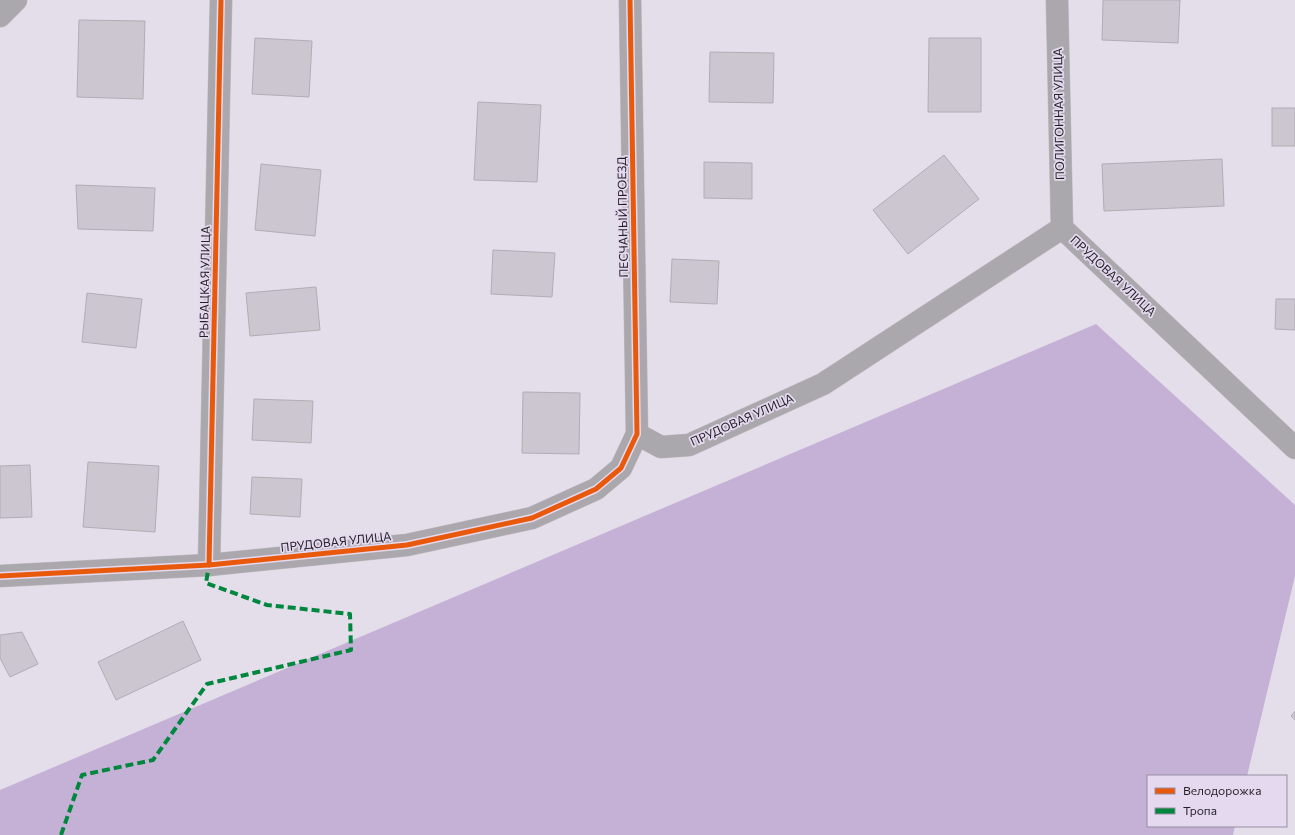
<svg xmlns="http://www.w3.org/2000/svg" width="1295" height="835" font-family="Commissioner,sans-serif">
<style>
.forest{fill:#c5b1d6}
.building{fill:#cbc6cf;stroke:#b1acb5}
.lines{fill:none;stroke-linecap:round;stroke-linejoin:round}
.minor-casing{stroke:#c1bcc6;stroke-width:23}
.minor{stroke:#aaa8ac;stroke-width:22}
.quiet{stroke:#00873e;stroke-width:4;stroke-dasharray:8 4;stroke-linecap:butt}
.cycleway-casing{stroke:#e5d9ef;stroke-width:8}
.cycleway{stroke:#e8590c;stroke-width:5}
.labels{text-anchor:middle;stroke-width:3.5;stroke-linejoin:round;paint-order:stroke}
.street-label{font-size:12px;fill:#231f26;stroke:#e5d9ef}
</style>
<rect width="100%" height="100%" fill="#e4deea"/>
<path class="forest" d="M 1096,324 L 1295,505 L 1295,576 L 1247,776 L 1148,776 L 1148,826 L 1235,826 L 1233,835 L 0,835 L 0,790 Z"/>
<g class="building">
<path d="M 1103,0 L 1180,0 L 1178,43 L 1102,40 Z"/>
<path d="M 79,20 L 145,21 L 143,99 L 77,97 Z"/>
<path d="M 255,38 L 312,41 L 309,97 L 252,94 Z"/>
<path d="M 929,38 L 981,38 L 981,112 L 928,112 Z"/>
<path d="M 710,52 L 774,53 L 773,103 L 709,102 Z"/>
<path d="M 478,102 L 541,105 L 537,182 L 474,180 Z"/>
<rect x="1272" y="108" width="23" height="38"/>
<path d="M 944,155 L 979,199 L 908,254 L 873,210 Z"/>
<path d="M 1222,159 L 1224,206 L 1104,211 L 1102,164 Z"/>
<path d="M 704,162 L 752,163 L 752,199 L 704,198 Z"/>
<path d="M 261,164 L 321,170 L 315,236 L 255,230 Z"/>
<path d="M 76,185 L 155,188 L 153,231 L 78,229 Z"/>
<path d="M 493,250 L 555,253 L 552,297 L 491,294 Z"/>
<path d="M 672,259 L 719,261 L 717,304 L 670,302 Z"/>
<path d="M 316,287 L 320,330 L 250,336 L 246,293 Z"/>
<path d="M 87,293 L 142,299 L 136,348 L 82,342 Z"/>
<path d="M 1276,299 L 1295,299 L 1295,330 L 1275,329 Z"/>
<path d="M 523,392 L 580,393 L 579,454 L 522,453 Z"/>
<path d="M 254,399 L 313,401 L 311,443 L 252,440 Z"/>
<path d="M 88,462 L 159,466 L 155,532 L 83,527 Z"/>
<path d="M 30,465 L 32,517 L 0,518 L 0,466 Z"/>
<path d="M 252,477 L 302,479 L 300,517 L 250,514 Z"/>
<path d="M 183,621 L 201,660 L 116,700 L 98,662 Z"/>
<path d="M 22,632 L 38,664 L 10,677 L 0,658 L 0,635 Z"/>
<path d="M 1295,711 L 1295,720 L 1291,716 Z"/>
</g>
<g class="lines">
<g class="minor-casing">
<g id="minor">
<path d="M 1057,0 L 1062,228"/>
<path d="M 0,16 L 16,0"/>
<path d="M 1062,228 L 1295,448"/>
<path d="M 637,434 L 661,447 L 689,445 L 823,384 L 1062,228"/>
<path d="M 209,565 L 221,0"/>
<path d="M 0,576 L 209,565 L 407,545 L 532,518 L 596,489 L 621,468 L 637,434 L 630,0"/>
</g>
</g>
<use href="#minor" class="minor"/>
<path class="quiet" d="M 61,835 L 82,775 L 153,760 L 207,684 L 351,650 L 350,614 L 267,605 L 206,583 L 209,565"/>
<g class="cycleway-casing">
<g id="cycleway">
<path d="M 209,565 L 221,0"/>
<path d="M 0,576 L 209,565 L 407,545 L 532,518 L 596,489 L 621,468 L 637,434 L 630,0"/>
</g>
</g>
<use href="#cycleway" class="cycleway"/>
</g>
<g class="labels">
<g class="street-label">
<text transform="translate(1059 114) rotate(-91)" y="4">ПОЛИГОННАЯ УЛИЦА</text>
<text transform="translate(623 217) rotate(-91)" y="4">ПЕСЧАНЫЙ ПРОЕЗД</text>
<text transform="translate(1113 276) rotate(43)" y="4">ПРУДОВАЯ УЛИЦА</text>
<text transform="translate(205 282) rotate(-89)" y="4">РЫБАЦКАЯ УЛИЦА</text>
<text transform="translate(742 420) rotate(-24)" y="4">ПРУДОВАЯ УЛИЦА</text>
<text transform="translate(336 542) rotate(-6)" y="4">ПРУДОВАЯ УЛИЦА</text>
</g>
</g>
<rect x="1147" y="775" width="140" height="52" fill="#e5d9ef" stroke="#978f9f"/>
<rect x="1155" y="788" width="20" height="6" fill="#e8590c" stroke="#978f9f"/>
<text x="1183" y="795" font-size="12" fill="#231f26">Велодорожка</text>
<rect x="1155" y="808" width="20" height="6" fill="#00873e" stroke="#978f9f"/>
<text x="1183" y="815" font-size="12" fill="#231f26">Тропа</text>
</svg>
